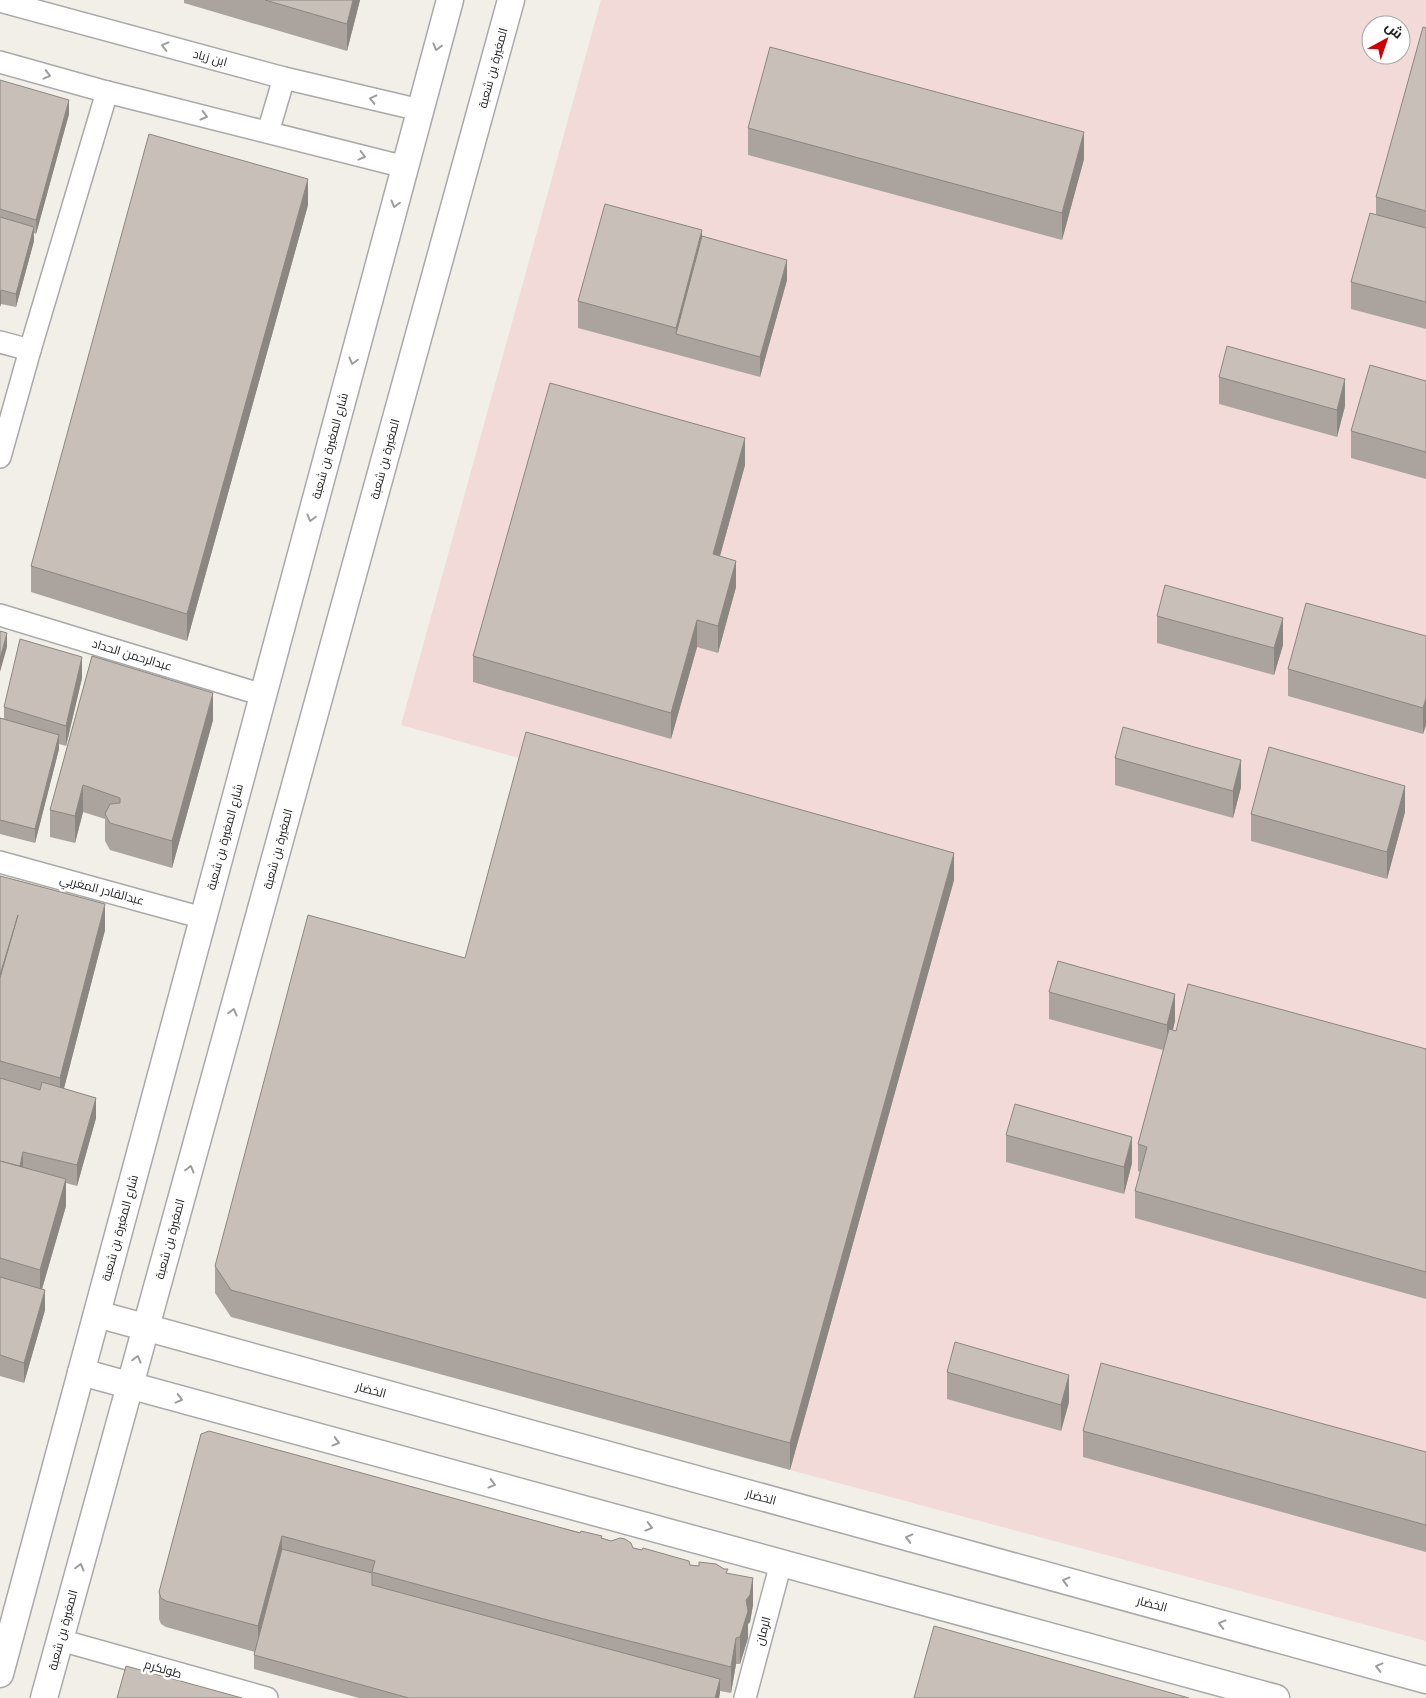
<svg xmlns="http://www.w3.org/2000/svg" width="1426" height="1698" font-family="Helvetica,Cairo,sans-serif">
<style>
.commercial{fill:#f2dad9;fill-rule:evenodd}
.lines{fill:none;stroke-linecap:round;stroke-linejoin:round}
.minor-casing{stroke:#a9a9a9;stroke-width:24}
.tertiary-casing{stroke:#a9a9a9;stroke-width:29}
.minor{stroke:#fff;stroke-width:21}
.tertiary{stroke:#fff;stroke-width:26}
.wall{fill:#aba49e}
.shaded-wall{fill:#8b8681}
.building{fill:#c7bfb8;stroke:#8b8681}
.oneway{stroke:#9c9c9c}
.labels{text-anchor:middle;stroke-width:5;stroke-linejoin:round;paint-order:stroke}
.street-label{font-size:12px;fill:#222;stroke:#fff}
</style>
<rect width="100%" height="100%" fill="#f2efe9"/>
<path class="commercial" d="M 601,0 L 1426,0 L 1426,1641 L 790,1470 L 954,880 L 401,725 ZM 1371,25 L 1401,25 L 1401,55 L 1371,55 Z"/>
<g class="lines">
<g class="minor-casing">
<g id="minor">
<path d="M 0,1 L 284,78 L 420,110"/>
<path d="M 0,62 L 107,92 L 405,167"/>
<path d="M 268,132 L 284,78"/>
<path d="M 0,342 L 30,350"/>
<path d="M 0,457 L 30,350 L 107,92"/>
<path d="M 0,615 L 263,695"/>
<path d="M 0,862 L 203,918"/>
<path d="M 60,1640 L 267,1698"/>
<path d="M 745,1698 L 781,1563"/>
</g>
</g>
<g class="tertiary-casing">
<g id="tertiary">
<path d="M 97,1314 L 1426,1680"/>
<path d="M 81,1372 L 1276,1698"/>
<path d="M 0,1674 L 450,0"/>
<path d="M 44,1698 L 511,0"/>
</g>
</g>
<use href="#minor" class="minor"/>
<use href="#tertiary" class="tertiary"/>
</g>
<g class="wall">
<path d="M 184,0 L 360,0 L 347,51 L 184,3 Z"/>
<path d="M 1426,28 L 1426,329 L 1351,309 L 1351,282 L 1376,215 L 1376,197 Z"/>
<path d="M 0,80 L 69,114 L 36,234 L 34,233 L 34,241 L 16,307 L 1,304 L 0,307 Z"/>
<path d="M 748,128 L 1084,159 L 1062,240 L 748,155 Z"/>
<path d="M 308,205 L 187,641 L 31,592 L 31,566 Z"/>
<path d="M 702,237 L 787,280 L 760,377 L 578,328 L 578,301 Z"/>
<path d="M 1219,377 L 1345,406 L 1337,437 L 1219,404 Z"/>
<path d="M 1426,381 L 1426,479 L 1351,458 L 1351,431 Z"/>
<path d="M 745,465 L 720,556 L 736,587 L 718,653 L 697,647 L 671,739 L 473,682 L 473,656 Z"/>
<path d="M 1157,616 L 1283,645 L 1274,675 L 1157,643 Z"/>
<path d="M 1426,636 L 1426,725 L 1423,734 L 1288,696 L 1288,669 Z"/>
<path d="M 92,656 L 213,720 L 172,868 L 110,850 L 105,841 L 105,819 L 83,812 L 75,843 L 50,837 L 50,810 Z"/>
<path d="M 82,678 L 66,746 L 59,744 L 59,749 L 35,843 L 0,834 L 0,718 L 4,719 L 4,707 Z"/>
<path d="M 1115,758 L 1241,787 L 1233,818 L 1115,785 Z"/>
<path d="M 1405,812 L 1387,879 L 1251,841 L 1251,814 Z"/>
<path d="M 0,876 L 105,930 L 64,1088 L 96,1118 L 77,1186 L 66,1183 L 66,1206 L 42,1289 L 45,1310 L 24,1383 L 0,1376 Z"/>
<path d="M 954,880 L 790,1470 L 231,1317 L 215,1293 L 215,1266 Z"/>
<path d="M 1049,992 L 1175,1021 L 1173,1030 L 1176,1031 L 1426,1049 L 1426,1299 L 1135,1218 L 1135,1191 L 1140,1172 L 1138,1171 L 1138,1144 L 1163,1050 L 1049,1019 Z"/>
<path d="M 1006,1135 L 1132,1163 L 1124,1194 L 1006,1162 Z"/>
<path d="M 947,1372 L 1069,1402 L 1061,1431 L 947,1399 Z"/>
<path d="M 1083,1431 L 1426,1452 L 1426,1552 L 1083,1457 Z"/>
<path d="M 201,1434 L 602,1538 L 690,1565 L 728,1574 L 753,1605 L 750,1622 L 748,1624 L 748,1638 L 740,1664 L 736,1664 L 731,1693 L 720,1691 L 719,1698 L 359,1698 L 254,1669 L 254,1655 L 255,1652 L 166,1627 L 161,1624 L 159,1619 L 159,1592 Z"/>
</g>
<g class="shaded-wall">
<path d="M 353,0 L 360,0 L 347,51 L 347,24 Z"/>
<path d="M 69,100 L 69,114 L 36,234 L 36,220 Z"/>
<path d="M 1084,132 L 1084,159 L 1062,240 L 1062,213 Z"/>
<path d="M 308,179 L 308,205 L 187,641 L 187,614 Z"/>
<path d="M 34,227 L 34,241 L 16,307 L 16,294 Z"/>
<path d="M 702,230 L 702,257 L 676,334 L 676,354 L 676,328 Z"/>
<path d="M 787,260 L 787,280 L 760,377 L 760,357 Z"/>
<path d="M 1,290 L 1,304 L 0,307 L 0,293 Z"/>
<path d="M 1345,379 L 1345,406 L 1337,437 L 1337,410 Z"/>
<path d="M 745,438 L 745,465 L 713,581 L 713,554 Z"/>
<path d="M 736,561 L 736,587 L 718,653 L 718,626 Z"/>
<path d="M 1283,618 L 1283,645 L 1274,675 L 1274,648 Z"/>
<path d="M 697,620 L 697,647 L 671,739 L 671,713 Z"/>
<path d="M 7,633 L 7,647 L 0,672 L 0,659 Z"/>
<path d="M 82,657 L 82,678 L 66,746 L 66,726 Z"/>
<path d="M 213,693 L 213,720 L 172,868 L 172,841 Z"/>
<path d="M 1426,698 L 1426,725 L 1423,734 L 1423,708 Z"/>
<path d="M 59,735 L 59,749 L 35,843 L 35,829 Z"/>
<path d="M 1241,760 L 1241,787 L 1233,818 L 1233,791 Z"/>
<path d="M 83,785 L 83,812 L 75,843 L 75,816 Z"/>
<path d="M 1405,786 L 1405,812 L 1387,879 L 1387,852 Z"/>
<path d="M 954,853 L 954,880 L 790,1470 L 790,1443 Z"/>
<path d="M 105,904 L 105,930 L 60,1104 L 60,1078 Z"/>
<path d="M 1175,994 L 1175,1021 L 1167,1051 L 1167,1025 Z"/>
<path d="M 96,1098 L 96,1118 L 77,1186 L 77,1165 Z"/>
<path d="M 1132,1137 L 1132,1163 L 1124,1194 L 1124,1167 Z"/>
<path d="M 23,1152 L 23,1173 L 20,1167 Z"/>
<path d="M 66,1179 L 66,1206 L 40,1296 L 40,1270 Z"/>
<path d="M 45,1290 L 45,1310 L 24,1383 L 24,1363 Z"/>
<path d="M 1069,1375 L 1069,1402 L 1061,1431 L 1061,1405 Z"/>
<path d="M 282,1536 L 282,1563 L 258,1653 L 258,1626 Z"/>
<path d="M 753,1578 L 753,1605 L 750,1622 L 748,1624 L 748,1638 L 740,1664 L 740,1637 L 746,1600 Z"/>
<path d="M 736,1638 L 736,1664 L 731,1693 L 731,1667 Z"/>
<path d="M 720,1679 L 720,1693 L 719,1698 L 715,1698 Z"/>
</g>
<g class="building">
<path d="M 265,0 L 353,0 L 347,24 Z"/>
<path d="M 1423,27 L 1426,28 L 1426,211 L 1376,197 Z"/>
<path d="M 770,47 L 1084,132 L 1062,213 L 748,128 Z"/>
<path d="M 0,80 L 69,100 L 36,220 L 0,209 Z"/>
<path d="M 149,134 L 308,179 L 187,614 L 31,566 Z"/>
<path d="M 605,204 L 702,230 L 676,328 L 578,301 Z"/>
<path d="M 1370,213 L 1426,228 L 1426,302 L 1351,282 Z"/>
<path d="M 0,217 L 34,227 L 16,294 L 1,290 L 0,293 Z"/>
<path d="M 702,236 L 787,260 L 760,357 L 676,334 Z"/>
<path d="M 1227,346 L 1345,379 L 1337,410 L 1219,377 Z"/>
<path d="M 1370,365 L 1426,381 L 1426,452 L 1351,431 Z"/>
<path d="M 550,383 L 745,438 L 713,554 L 736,561 L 718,626 L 697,620 L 671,713 L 473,656 Z"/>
<path d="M 1165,585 L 1283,618 L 1274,648 L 1157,616 Z"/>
<path d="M 1306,603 L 1426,636 L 1426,698 L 1423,708 L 1288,669 Z"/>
<path d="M 0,631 L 7,633 L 0,659 Z"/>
<path d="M 20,639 L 82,657 L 66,726 L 4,707 Z"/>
<path d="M 92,656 L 213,693 L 172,841 L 110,823 L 105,814 L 110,804 L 120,803 L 120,798 L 83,785 L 75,816 L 50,810 Z"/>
<path d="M 0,718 L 59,735 L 35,829 L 0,820 Z"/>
<path d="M 1123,727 L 1241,760 L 1233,791 L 1115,758 Z"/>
<path d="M 526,732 L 954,853 L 790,1443 L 231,1290 L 215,1266 L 308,915 L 465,958 Z"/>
<path d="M 1269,747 L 1405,786 L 1387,852 L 1251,814 Z"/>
<path d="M 0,876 L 27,883 L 105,904 L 60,1078 L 0,1061 L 0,978 L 18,915 L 0,975 Z"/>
<path d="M 1058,961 L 1175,994 L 1167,1025 L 1049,992 Z"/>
<path d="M 1188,984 L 1426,1049 L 1426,1272 L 1135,1191 L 1147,1147 L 1138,1144 L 1169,1029 L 1176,1031 Z"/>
<path d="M 0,1078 L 40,1090 L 42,1082 L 96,1098 L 77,1165 L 23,1152 L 20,1166 L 0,1161 Z"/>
<path d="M 1015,1104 L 1132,1137 L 1124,1167 L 1006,1135 Z"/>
<path d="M 0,1161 L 66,1179 L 40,1270 L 0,1258 Z"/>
<path d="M 0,1277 L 45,1290 L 24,1363 L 0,1355 Z"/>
<path d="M 955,1342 L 1069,1375 L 1061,1405 L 947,1372 Z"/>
<path d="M 1101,1363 L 1426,1452 L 1426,1525 L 1083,1431 Z"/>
<path d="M 209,1431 L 580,1533 L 581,1531 L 602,1536 L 601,1538 L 611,1541 L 620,1538 L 625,1539 L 631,1543 L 633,1548 L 642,1550 L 643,1548 L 689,1561 L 690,1565 L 699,1566 L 699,1562 L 716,1564 L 724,1569 L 728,1569 L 726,1573 L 753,1578 L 750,1595 L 746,1600 L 748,1611 L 740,1637 L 736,1638 L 731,1667 L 555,1622 L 372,1572 L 375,1561 L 282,1536 L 258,1626 L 166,1601 L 161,1598 L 159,1592 L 201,1434 Z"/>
<path d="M 282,1549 L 372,1573 L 372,1585 L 720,1679 L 715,1698 L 409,1698 L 254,1655 Z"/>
<path d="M 934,1626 L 1189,1698 L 914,1698 Z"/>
<path d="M 126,1666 L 242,1698 L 117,1698 Z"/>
</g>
<defs><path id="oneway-chevron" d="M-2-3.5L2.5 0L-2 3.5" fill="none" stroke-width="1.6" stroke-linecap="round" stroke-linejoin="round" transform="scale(1.25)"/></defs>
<g class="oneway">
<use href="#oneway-chevron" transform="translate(165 46) rotate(-165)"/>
<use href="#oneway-chevron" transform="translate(437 47) rotate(105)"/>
<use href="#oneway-chevron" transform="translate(47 75) rotate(15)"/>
<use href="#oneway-chevron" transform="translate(373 99) rotate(-167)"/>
<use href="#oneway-chevron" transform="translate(204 116) rotate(14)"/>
<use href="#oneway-chevron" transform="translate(362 156) rotate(14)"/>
<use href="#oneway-chevron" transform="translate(395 204) rotate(105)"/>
<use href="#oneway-chevron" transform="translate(353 361) rotate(105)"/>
<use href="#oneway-chevron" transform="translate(311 518) rotate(105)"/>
<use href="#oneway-chevron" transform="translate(233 1012) rotate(-75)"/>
<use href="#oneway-chevron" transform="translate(190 1169) rotate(-75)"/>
<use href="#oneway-chevron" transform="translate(137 1359) rotate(-75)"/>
<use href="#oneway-chevron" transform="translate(179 1399) rotate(15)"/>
<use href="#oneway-chevron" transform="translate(336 1442) rotate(15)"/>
<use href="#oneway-chevron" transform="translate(492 1484) rotate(15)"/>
<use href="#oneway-chevron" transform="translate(649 1527) rotate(15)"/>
<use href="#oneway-chevron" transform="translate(909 1538) rotate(-165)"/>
<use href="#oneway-chevron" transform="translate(80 1567) rotate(-75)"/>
<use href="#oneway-chevron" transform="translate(1066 1581) rotate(-165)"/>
<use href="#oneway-chevron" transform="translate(1222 1624) rotate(-165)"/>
<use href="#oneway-chevron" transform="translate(1379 1667) rotate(-165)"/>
</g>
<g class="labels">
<g class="street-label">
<text transform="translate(210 58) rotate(15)" y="4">ابن زياد</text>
<text transform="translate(493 68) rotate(-75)" y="4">المغيرة بن شعبة</text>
<text transform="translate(330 446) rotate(-75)" y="4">شارع المغيرة بن شعبة</text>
<text transform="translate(385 459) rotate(-75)" y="4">المغيرة بن شعبة</text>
<text transform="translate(132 655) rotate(17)" y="4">عبدالرحمن الحداد</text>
<text transform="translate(225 837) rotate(-75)" y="4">شارع المغيرة بن شعبة</text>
<text transform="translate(278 849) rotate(-75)" y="4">المغيرة بن شعبة</text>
<text transform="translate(102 890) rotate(15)" y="4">عبدالقادر المغربي</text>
<text transform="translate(120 1228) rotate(-75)" y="4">شارع المغيرة بن شعبة</text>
<text transform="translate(170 1239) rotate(-75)" y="4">المغيرة بن شعبة</text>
<text transform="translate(371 1390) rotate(15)" y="4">الخضار</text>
<text transform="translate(761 1497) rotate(15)" y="4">الخضار</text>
<text transform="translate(1152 1604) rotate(15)" y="4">الخضار</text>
<text transform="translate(63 1630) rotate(-75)" y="4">المغيرة بن شعبة</text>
<text transform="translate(763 1631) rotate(-75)" y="4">الرمان</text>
<text transform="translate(163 1669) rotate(16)" y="4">طولكرم</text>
</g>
</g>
<g transform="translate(1386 40) rotate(40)"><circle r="24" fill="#ffffff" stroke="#a7a7a7"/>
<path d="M0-4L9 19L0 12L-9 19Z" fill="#d40000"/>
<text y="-8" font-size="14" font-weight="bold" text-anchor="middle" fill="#222222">ش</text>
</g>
</svg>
